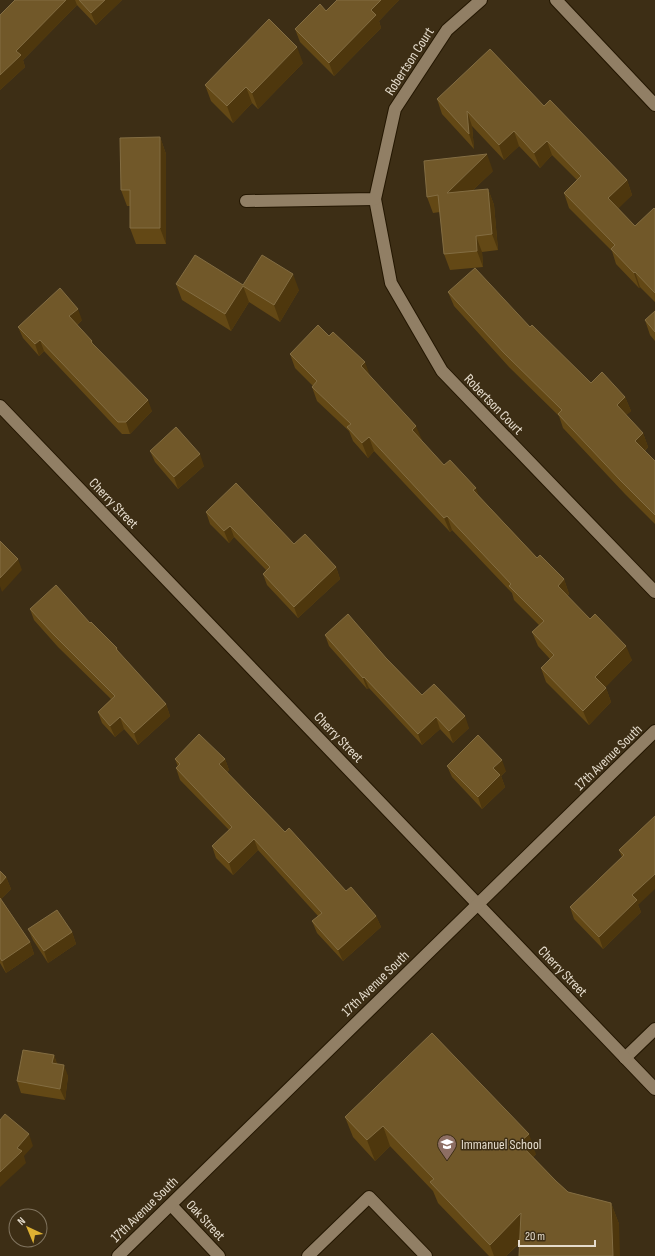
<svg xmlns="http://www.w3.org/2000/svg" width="655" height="1256" font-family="'Sofia Sans Condensed',sans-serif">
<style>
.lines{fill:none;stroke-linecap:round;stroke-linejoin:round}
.service-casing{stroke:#231600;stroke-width:14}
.minor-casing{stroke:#231600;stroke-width:14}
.tertiary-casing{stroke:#231600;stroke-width:14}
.service{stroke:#917f65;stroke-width:12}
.minor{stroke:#917f65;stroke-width:12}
.tertiary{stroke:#917f65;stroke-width:12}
.wall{fill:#634815}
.shaded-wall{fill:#4e370d}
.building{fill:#715829;stroke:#836d42}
.labels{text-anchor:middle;stroke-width:3;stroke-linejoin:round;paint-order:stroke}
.street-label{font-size:14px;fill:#e5dccd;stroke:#3d2e15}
.poi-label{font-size:14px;fill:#e5dccd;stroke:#3d2e15;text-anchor:start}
</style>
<rect width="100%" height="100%" fill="#3d2e15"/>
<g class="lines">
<g class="service-casing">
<g id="service">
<path d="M 625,1058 L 655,1029"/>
<path d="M 308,1256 L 369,1197 L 426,1256"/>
</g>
</g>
<g class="minor-casing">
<g id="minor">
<path d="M 556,0 L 655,105"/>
<path d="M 375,199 L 391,283 L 442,371 L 655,592"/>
<path d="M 246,201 L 375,199 L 395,109 L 447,30 L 481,0"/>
<path d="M 0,406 L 655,1089"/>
<path d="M 171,1205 L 219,1256"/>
</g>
</g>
<g class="tertiary-casing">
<path id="tertiary" d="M 118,1256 L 655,731"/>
</g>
<use href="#service" class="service"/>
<use href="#minor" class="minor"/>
<use href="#tertiary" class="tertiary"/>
</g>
<g class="wall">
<path d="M 15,0 L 122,0 L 96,25 L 77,5 L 23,60 L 25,67 L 0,90 Z"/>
<path d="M 337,0 L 399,0 L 379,21 L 381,28 L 334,76 L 300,42 L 295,29 L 326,11 Z"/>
<path d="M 303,63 L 258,109 L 252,103 L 233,123 L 211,101 L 205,85 Z"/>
<path d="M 437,99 L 544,106 L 627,180 L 632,195 L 618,208 L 635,226 L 655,209 L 655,302 L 640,287 L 639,288 L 616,264 L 612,251 L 569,208 L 564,193 L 577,180 L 552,155 L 540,168 L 519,146 L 504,160 L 472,126 L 474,149 L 442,114 Z"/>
<path d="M 160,137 L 166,154 L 166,244 L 136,244 L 130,228 L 130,206 L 127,206 L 121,190 Z"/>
<path d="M 493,171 L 473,190 L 488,189 L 494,205 L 498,250 L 482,252 L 483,267 L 450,270 L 444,254 L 440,212 L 433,213 L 427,197 Z"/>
<path d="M 176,284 L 243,285 L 299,290 L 280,322 L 249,302 L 231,331 L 182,300 Z"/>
<path d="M 448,292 L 530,327 L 591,383 L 625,397 L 631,411 L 626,415 L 643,433 L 648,447 L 645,451 L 655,461 L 655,524 L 625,494 L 563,428 L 559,416 L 509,367 L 454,306 Z"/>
<path d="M 655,311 L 655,341 L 650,335 L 645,320 Z"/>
<path d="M 82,320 L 77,325 L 92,341 L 93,344 L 152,411 L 130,434 L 122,434 L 44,351 L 39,356 L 23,338 L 18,327 Z"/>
<path d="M 290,354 L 369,375 L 422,440 L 421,441 L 444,465 L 479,496 L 537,558 L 564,579 L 569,594 L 567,596 L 632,660 L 605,687 L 606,688 L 611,702 L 589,725 L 546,682 L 541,668 L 550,659 L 538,646 L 532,632 L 539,625 L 514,600 L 512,593 L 452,530 L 450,532 L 374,451 L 368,458 L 353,441 L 349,431 L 317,401 L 312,387 L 313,386 L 295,368 Z"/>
<path d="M 150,451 L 204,466 L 178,489 L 155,462 Z"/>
<path d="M 206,512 L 294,544 L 336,567 L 340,579 L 298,618 L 267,585 L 263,574 L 266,570 L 234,537 L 229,543 L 210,524 Z"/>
<path d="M 30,609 L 90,623 L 117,648 L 119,653 L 166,704 L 170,716 L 138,745 L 124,729 L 115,737 L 102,723 L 98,712 L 111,699 L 58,647 L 34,620 Z"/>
<path d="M 325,635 L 386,658 L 422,695 L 469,728 L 453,743 L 440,729 L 422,745 L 369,688 L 367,689 L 329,646 Z"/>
<path d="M 175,759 L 225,759 L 229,770 L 227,772 L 285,832 L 346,891 L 376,916 L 381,927 L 343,961 L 317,933 L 312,921 L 318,916 L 258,850 L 233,875 L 216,858 L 212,846 L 229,830 L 180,780 L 176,768 L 178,767 Z"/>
<path d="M 447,766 L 506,771 L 501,776 L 505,787 L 482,809 L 452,777 Z"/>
<path d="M 655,816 L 638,905 L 641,912 L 603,949 L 574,919 L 570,907 L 622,857 L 619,850 Z"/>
<path d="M 0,871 L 6,877 L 11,889 L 1,899 L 30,942 L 34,954 L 6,973 L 0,963 Z"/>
<path d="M 28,929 L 72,932 L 76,944 L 48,963 L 33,940 Z"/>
<path d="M 54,1055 L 57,1064 L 68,1076 L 65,1100 L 21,1093 L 17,1081 Z"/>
<path d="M 345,1117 L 536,1154 L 533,1157 L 556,1181 L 568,1192 L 611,1203 L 619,1224 L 520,1243 L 506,1256 L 489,1256 L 438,1203 L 433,1191 L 390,1146 L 375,1161 L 353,1137 Z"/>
</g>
<g class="shaded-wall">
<path d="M 66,0 L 75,0 L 77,5 L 23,60 L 25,67 L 0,90 L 0,75 L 16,51 Z"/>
<path d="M 105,0 L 122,0 L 96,25 L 91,13 Z"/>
<path d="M 381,0 L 399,0 L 379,21 L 381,28 L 334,76 L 329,63 L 371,10 Z"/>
<path d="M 297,47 L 303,63 L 258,109 L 252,93 Z"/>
<path d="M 246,87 L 252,103 L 233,123 L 227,106 Z"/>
<path d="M 467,111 L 472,126 L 474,149 L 469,134 Z"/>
<path d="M 514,131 L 519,146 L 504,160 L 499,145 Z"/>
<path d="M 160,137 L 166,154 L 166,244 L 160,228 Z"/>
<path d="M 547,141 L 552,155 L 540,168 L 534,153 Z"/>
<path d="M 487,154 L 493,171 L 453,209 L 447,193 Z"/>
<path d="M 627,180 L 632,195 L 614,213 L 608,198 Z"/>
<path d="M 488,189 L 494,205 L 498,250 L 492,234 Z"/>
<path d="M 476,236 L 482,252 L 483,267 L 477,251 Z"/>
<path d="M 635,272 L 640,287 L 639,288 L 634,273 Z"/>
<path d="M 293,274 L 299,290 L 280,322 L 274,305 Z"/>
<path d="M 243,286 L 249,302 L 231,331 L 225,314 Z"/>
<path d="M 78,309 L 82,320 L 73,328 L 69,316 Z"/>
<path d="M 40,340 L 44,351 L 39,356 L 35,344 Z"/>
<path d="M 365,362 L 370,376 L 361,366 Z"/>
<path d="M 625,397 L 631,411 L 622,419 L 617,405 Z"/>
<path d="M 148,400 L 152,411 L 130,434 L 126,422 Z"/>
<path d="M 416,426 L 422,440 L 417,445 L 412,430 Z"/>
<path d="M 643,433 L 648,447 L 640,455 L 635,441 Z"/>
<path d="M 369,437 L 374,451 L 368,458 L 362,443 Z"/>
<path d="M 200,454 L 204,466 L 178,489 L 174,477 Z"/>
<path d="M 476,488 L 481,502 L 473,490 Z"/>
<path d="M 447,516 L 452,530 L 450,532 L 444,518 Z"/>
<path d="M 230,526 L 234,537 L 229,543 L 224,531 Z"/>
<path d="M 18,559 L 22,570 L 2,592 L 0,586 L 0,578 Z"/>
<path d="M 336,567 L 340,579 L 298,618 L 294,607 Z"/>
<path d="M 564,579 L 569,594 L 563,600 L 558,586 Z"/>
<path d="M 626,646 L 632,660 L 601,692 L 595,677 Z"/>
<path d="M 364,677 L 369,688 L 367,689 L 363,678 Z"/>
<path d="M 606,688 L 611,702 L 589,725 L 583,711 Z"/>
<path d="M 166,704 L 170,716 L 138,745 L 134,733 Z"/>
<path d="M 465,716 L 469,728 L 453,743 L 449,731 Z"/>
<path d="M 120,717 L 124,729 L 115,737 L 110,726 Z"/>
<path d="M 436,717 L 440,729 L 422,745 L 418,734 Z"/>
<path d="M 225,759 L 229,770 L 224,775 L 219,764 Z"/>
<path d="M 502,760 L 506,771 L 501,776 L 505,787 L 482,809 L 478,797 L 493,768 Z"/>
<path d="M 254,839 L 258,850 L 233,875 L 229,863 Z"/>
<path d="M 655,874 L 655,889 L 638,905 L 641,912 L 603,949 L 599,937 L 632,895 Z"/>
<path d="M 6,877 L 11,889 L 0,900 L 0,884 Z"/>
<path d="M 376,916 L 381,927 L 343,961 L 338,950 Z"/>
<path d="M 72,932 L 76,944 L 48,963 L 44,951 Z"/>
<path d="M 30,942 L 34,954 L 6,973 L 2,961 Z"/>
<path d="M 54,1055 L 58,1067 L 52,1063 Z"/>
<path d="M 64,1065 L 68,1076 L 65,1100 L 60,1089 Z"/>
<path d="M 383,1126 L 390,1146 L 375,1161 L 367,1140 Z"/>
<path d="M 29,1134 L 33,1146 L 24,1156 L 26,1163 L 0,1187 L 0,1172 L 17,1148 Z"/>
<path d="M 529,1134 L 536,1154 L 527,1163 L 519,1143 Z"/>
<path d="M 611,1203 L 619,1224 L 620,1256 L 613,1256 Z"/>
<path d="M 521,1213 L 528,1234 L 506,1256 L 494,1256 L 490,1245 Z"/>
</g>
<g class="building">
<path d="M 15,0 L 66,0 L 16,51 L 21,55 L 0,75 L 0,15 Z"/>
<path d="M 79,0 L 105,0 L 91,13 Z"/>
<path d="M 337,0 L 381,0 L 371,10 L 376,15 L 329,63 L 295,29 L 320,4 L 326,11 Z"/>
<path d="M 269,19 L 297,47 L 252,93 L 246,87 L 227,106 L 205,85 Z"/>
<path d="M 490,49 L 544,106 L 550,100 L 627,180 L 608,198 L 635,226 L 654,208 L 655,209 L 655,293 L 635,272 L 634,273 L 611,249 L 615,245 L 564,193 L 581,176 L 547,141 L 534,153 L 514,131 L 499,145 L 467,111 L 469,134 L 437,99 Z"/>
<path d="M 160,137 L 160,228 L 130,228 L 130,190 L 121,190 L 120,138 Z"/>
<path d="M 487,154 L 447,193 L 488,189 L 492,234 L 476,236 L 477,251 L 444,254 L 438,195 L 427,197 L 424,161 Z"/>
<path d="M 195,255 L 243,285 L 262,255 L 293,274 L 274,305 L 243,286 L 225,314 L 176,284 Z"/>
<path d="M 475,268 L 530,327 L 532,325 L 591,383 L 602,372 L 625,397 L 617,405 L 643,433 L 635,441 L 655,461 L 655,515 L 620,480 L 558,414 L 562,410 L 504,353 L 448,292 Z"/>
<path d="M 60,288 L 78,309 L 69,316 L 92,341 L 91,342 L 148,400 L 126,422 L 118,422 L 40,340 L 35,344 L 18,327 Z"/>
<path d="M 655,311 L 655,332 L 645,320 Z"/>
<path d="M 318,325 L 329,336 L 333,332 L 365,362 L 361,366 L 416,426 L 412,430 L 444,465 L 450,460 L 476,488 L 473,490 L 537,558 L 540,555 L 564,579 L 558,586 L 590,619 L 595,614 L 626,646 L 595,677 L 606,688 L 583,711 L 541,668 L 554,655 L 532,632 L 544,621 L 509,586 L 511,584 L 447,516 L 444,518 L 369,437 L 362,443 L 347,427 L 351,424 L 312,387 L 317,381 L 290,354 Z"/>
<path d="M 176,427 L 200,454 L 174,477 L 150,451 Z"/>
<path d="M 236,483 L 294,544 L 305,534 L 336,567 L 294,607 L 263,574 L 270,567 L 230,526 L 224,531 L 206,512 Z"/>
<path d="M 0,541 L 18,559 L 0,578 Z"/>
<path d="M 56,585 L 90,623 L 91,622 L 117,648 L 116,649 L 166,704 L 134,733 L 120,717 L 110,726 L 98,712 L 115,696 L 54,635 L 30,609 Z"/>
<path d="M 348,614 L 386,658 L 422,695 L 434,684 L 465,716 L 449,731 L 436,717 L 418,734 L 364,677 L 363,678 L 325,635 Z"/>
<path d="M 199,734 L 225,759 L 219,764 L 285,832 L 289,828 L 346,891 L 351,887 L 376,916 L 338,950 L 312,921 L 322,913 L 254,839 L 229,863 L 212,846 L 232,827 L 176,768 L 180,764 L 175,759 Z"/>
<path d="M 478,735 L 502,760 L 493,768 L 500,775 L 478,797 L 447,766 Z"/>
<path d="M 655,816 L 655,874 L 632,895 L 637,900 L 599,937 L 570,907 L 624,855 L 619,850 Z"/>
<path d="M 0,871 L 6,877 L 0,884 Z"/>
<path d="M 0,898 L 30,942 L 2,961 L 0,958 Z"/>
<path d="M 57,910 L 72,932 L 44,951 L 28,929 Z"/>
<path d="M 432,1033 L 529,1134 L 519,1143 L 556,1181 L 568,1192 L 611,1203 L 613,1256 L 519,1256 L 521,1213 L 490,1245 L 430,1182 L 434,1179 L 383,1126 L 367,1140 L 345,1117 Z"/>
<path d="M 23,1050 L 54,1055 L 52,1063 L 64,1065 L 60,1089 L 17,1081 Z"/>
<path d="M 5,1114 L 29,1134 L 17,1148 L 22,1151 L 0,1172 L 0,1120 Z"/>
</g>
<defs>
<g id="school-pin" transform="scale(1)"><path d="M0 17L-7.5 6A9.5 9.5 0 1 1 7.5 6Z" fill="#8d6e63" stroke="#3d2e15"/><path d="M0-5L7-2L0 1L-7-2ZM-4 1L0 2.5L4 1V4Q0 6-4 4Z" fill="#fff"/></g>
</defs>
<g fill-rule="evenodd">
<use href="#school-pin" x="447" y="1144"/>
</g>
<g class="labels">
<g class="street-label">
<text transform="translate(409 61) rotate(-57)" y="5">Robertson Court</text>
<text transform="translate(494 404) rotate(46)" y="5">Robertson Court</text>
<text transform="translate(114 503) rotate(46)" y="5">Cherry Street</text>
<text transform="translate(339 737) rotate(46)" y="5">Cherry Street</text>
<text transform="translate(608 757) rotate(-44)" y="5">17th Avenue South</text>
<text transform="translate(563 971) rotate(46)" y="5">Cherry Street</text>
<text transform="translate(375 983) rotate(-44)" y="5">17th Avenue South</text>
<text transform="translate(144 1209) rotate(-44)" y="5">17th Avenue South</text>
<text transform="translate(206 1220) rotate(47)" y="5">Oak Street</text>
</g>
<g class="poi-label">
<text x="461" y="1149">Immanuel School</text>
</g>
</g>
<g transform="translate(28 1228) rotate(316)"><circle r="19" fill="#3d2e15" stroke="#80745f"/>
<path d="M0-3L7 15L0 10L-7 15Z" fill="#deb133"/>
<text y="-6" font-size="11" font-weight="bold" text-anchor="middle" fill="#e5dccd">N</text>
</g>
<path d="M519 1240v6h76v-6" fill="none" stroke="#e5dccd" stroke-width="2"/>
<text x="525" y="1240" font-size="12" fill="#e5dccd" stroke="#3d2e15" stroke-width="3" paint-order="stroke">20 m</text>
</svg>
